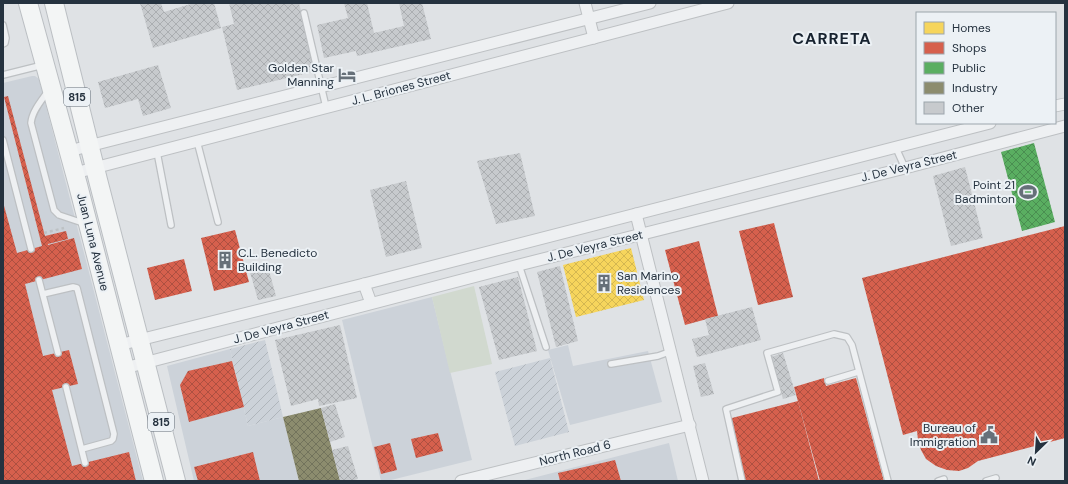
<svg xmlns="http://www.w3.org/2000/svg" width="1068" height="484" font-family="'DM Sans',sans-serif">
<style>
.built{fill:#ccd2d9}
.industrial{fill:url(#industrial-furrows)}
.grass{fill:#d1d9cf}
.homes{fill:url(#homes-cross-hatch)}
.shops{fill:url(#shops-cross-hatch)}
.public{fill:url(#public-cross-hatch)}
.industry{fill:url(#industry-cross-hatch)}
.building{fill:url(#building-cross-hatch)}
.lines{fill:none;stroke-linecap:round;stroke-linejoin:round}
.lane-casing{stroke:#bdc0c3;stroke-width:8}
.street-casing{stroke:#bdc0c3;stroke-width:13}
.primary-casing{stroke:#bbbfc3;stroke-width:20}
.path{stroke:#bdc1c4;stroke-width:2.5;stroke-dasharray:3 3;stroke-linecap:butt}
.lane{stroke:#eef0f2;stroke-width:5.5}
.street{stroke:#eef0f2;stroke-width:11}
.primary{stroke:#f3f5f5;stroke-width:18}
.labels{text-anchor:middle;stroke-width:4;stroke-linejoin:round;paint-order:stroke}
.shield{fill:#ecf1f5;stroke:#616b76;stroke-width:1}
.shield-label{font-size:11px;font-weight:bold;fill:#25323f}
.poi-label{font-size:12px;fill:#25323f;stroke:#ecf1f5;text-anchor:end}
.street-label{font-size:12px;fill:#25323f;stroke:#ecf1f5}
.district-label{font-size:16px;font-weight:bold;letter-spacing:1px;fill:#182330;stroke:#ecf1f5}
</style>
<defs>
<pattern id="industrial-furrows" width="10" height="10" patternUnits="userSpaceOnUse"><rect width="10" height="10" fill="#ccd2d9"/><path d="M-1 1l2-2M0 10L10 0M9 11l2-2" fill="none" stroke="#afb5bb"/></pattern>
<pattern id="homes-cross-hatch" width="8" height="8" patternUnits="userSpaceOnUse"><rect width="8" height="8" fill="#f6d55c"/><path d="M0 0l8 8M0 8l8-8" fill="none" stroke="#d3b751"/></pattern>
<pattern id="shops-cross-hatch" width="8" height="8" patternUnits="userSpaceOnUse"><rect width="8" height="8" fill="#d6604d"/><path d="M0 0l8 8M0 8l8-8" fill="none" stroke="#ad5041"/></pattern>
<pattern id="public-cross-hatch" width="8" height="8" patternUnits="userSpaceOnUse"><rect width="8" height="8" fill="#5aae61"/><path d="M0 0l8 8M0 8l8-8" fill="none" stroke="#4a8e51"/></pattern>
<pattern id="industry-cross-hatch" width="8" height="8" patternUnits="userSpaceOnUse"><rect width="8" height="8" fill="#8c8c6e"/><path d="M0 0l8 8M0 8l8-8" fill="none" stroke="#72735c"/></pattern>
<pattern id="building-cross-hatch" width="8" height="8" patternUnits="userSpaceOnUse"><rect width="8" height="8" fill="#c7cacd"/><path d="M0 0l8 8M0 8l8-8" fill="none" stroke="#abaeb1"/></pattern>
</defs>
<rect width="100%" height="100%" fill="#dfe2e5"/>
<g class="built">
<path d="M 32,76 L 35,76 L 39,79 L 143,481 L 3,481 L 3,83 Z"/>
<path d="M 432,297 L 472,460 L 387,481 L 381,481 L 342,320 Z"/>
<path d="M 568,345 L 573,366 L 648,351 L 662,402 L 570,425 L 548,350 Z"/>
<path d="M 230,349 L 248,426 L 283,417 L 299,481 L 194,481 L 167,366 Z"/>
<path d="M 669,443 L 678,481 L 521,481 Z"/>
</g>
<g class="industrial">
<path d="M 265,340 L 283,417 L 248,426 L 230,349 Z"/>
<path d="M 550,358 L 569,432 L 515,446 L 495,372 Z"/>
</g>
<path class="grass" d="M 474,286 L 492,364 L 450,373 L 432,297 Z"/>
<path class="homes" d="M 631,248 L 644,300 L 576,317 L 563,265 Z"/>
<g class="shops">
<path d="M 8,96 L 45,236 L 66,231 L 68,239 L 48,244 L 48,245 L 74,238 L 82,269 L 25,284 L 43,356 L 69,350 L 78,384 L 52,390 L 72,466 L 129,452 L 136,481 L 3,481 L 3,202 L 17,253 L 42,246 L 4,97 Z"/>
<path d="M 774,223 L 793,297 L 758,305 L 739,231 Z"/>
<path d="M 1065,226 L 1065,438 L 978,461 L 968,468 L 959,471 L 947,470 L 936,466 L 926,459 L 921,450 L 918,440 L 917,431 L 903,435 L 862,278 Z"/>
<path d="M 235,230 L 249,282 L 214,291 L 201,238 Z"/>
<path d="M 699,241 L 718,316 L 685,325 L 665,250 Z"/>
<path d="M 184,259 L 192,291 L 155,300 L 147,268 Z"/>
<path d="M 232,361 L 244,407 L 189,422 L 180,385 L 188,371 Z"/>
<path d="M 824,378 L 826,386 L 856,378 L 884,481 L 820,481 L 794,387 Z"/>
<path d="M 798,401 L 819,481 L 745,481 L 728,419 Z"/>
<path d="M 438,433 L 443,451 L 416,458 L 411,439 Z"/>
<path d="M 390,443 L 397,470 L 381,474 L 374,447 Z"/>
<path d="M 253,452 L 260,481 L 198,481 L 194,467 Z"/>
<path d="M 615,460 L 621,481 L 560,481 L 558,473 Z"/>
</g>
<path class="public" d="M 1034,143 L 1055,222 L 1022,231 L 1001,152 Z"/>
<path class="industry" d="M 321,408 L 340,480 L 335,481 L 299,481 L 283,417 Z"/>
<g class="building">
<path d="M 140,3 L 161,3 L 164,12 L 194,3 L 214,3 L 221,28 L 153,48 Z"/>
<path d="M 229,3 L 299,3 L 316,71 L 237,90 L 222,27 L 234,24 Z"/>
<path d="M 344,3 L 367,3 L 374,33 L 404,26 L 399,3 L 422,3 L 431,39 L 357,56 L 356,51 L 324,58 L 317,25 L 348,18 Z"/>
<path d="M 158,65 L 171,108 L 143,116 L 138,99 L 105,108 L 98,82 Z"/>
<path d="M 520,153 L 535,216 L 496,224 L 477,161 Z"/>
<path d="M 965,167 L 983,238 L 951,246 L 933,176 Z"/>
<path d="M 406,181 L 422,248 L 386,257 L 370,190 Z"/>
<path d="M 560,266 L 578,341 L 556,347 L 537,272 Z"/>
<path d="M 268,267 L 276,296 L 258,300 L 250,272 Z"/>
<path d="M 518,277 L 537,351 L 499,360 L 479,287 Z"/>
<path d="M 752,307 L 761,340 L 697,357 L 692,339 L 709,335 L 705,319 Z"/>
<path d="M 340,325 L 357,398 L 319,406 L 318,399 L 291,406 L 275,340 Z"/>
<path d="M 783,353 L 796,395 L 783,399 L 771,357 Z"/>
<path d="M 705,363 L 714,394 L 701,397 L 693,366 Z"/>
<path d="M 335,404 L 345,437 L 330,442 L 321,408 Z"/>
<path d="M 348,446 L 358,479 L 351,481 L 340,481 L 332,450 Z"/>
</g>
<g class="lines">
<g class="lane-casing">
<g id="lane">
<path d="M 304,13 L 326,107"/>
<path d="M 3,25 L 6,38 L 5,43 L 3,44"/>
<path d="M 3,75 L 43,65"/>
<path d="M 48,91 C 42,100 32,111 31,123 L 54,210 L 59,215 L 83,223"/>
<path d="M 3,140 L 31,249"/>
<path d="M 197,141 L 218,222"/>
<path d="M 896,148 L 905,168"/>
<path d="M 157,152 L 171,225"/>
<path d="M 519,265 L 546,347"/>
<path d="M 39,280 L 58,353"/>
<path d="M 43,294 L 73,287 L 77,288 L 114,434 L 113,439 L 111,441 L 82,449"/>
<path d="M 611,364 L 658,356 L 669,352"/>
<path d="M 828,381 L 858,372"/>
<path d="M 66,387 L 85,463"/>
<path d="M 742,481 L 726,409 L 778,392 L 767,353 L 834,334 L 847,337 L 852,345 L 888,481"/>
<path d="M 938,481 L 944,479"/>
<path d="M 986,481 L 996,478"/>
</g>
</g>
<g class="street-casing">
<g id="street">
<path d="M 585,3 L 594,38"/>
<path d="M 1055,106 L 1065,104"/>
<path d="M 69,151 L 650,3"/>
<path d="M 75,173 L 728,3"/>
<path d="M 636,214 L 703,481"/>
<path d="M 364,284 L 371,303"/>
<path d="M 119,345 L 364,284 L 990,123"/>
<path d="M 125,368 L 519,265 L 905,168 L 1065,126"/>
<path d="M 461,481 L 690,425"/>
</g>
</g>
<g class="primary-casing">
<g id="primary">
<path d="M 28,3 L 78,185 L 154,481"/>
<path d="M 54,3 L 98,180 L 176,481"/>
</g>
</g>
<path class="path" d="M 44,233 L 64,228"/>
<use href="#lane" class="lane"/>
<use href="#street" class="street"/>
<use href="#primary" class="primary"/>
</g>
<defs>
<g id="hotel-bare" transform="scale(1.38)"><path d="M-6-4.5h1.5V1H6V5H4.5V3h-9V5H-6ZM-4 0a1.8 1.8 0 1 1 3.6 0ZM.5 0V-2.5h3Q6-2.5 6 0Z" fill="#667079" stroke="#ecf1f5" stroke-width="2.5" paint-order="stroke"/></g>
<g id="stadium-bare" transform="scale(1.38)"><path d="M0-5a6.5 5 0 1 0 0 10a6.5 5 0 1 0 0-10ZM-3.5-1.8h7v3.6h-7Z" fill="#667079" stroke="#ecf1f5" stroke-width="2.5" paint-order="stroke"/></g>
<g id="building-bare" transform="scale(1.38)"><path d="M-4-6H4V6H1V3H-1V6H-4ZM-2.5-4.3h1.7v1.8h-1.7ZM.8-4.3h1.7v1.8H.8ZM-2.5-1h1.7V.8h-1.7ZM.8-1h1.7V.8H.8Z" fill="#667079" stroke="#ecf1f5" stroke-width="2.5" paint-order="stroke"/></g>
<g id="civic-bare" transform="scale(1.38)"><path d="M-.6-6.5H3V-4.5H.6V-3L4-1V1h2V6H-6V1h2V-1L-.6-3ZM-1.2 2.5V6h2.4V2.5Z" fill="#667079" stroke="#ecf1f5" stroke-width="2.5" paint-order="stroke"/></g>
</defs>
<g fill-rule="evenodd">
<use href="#hotel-bare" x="347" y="75"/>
<use href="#stadium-bare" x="1028" y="192"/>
<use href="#building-bare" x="225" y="260"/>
<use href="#building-bare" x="604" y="283"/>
<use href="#civic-bare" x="989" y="435"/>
</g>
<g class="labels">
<g class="shield">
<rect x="64" y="88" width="26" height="18" rx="3"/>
<rect x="148" y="413" width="26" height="18" rx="3"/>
</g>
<g class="shield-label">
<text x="77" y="101">815</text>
<text x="161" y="426">815</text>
</g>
<g class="poi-label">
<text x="334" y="72">Golden Star<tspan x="334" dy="14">Manning</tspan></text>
<text x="1015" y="189">Point 21<tspan x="1015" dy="14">Badminton</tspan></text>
<text x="238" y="257" text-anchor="start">C.L. Benedicto<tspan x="238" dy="14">Building</tspan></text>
<text x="617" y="280" text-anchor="start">San Marino<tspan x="617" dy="14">Residences</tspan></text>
<text x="976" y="432">Bureau of<tspan x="976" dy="14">Immigration</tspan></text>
</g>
<g class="street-label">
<text transform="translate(401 88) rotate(-15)" y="4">J. L. Briones Street</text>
<text transform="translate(909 166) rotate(-14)" y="4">J. De Veyra Street</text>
<text transform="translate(93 242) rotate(76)" y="4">Juan Luna Avenue</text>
<text transform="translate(595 246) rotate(-14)" y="4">J. De Veyra Street</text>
<text transform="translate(281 327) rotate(-15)" y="4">J. De Veyra Street</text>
<text transform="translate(575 453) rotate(-14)" y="4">North Road 6</text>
</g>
<g class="district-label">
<text x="832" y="44">CARRETA</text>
</g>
</g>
<rect width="1068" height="484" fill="none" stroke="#25323f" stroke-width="8"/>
<rect x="916" y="12" width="140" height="112" fill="#ecf1f5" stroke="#9ca5ac"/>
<rect x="924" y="22" width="20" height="12" fill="#f6d55c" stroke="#9ca5ac"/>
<text x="952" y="32" font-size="12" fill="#25323f">Homes</text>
<rect x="924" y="42" width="20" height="12" fill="#d6604d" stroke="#9ca5ac"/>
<text x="952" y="52" font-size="12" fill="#25323f">Shops</text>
<rect x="924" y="62" width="20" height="12" fill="#5aae61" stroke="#9ca5ac"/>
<text x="952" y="72" font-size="12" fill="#25323f">Public</text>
<rect x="924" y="82" width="20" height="12" fill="#8c8c6e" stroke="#9ca5ac"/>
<text x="952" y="92" font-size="12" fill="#25323f">Industry</text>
<rect x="924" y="102" width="20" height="12" fill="#c7cacd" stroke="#9ca5ac"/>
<text x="952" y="112" font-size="12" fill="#25323f">Other</text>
<g transform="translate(1036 452) rotate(205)" stroke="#ecf1f5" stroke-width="3" paint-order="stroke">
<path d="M0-3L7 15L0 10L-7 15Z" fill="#25323f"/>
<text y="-6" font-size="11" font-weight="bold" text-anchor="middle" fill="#25323f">N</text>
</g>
</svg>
